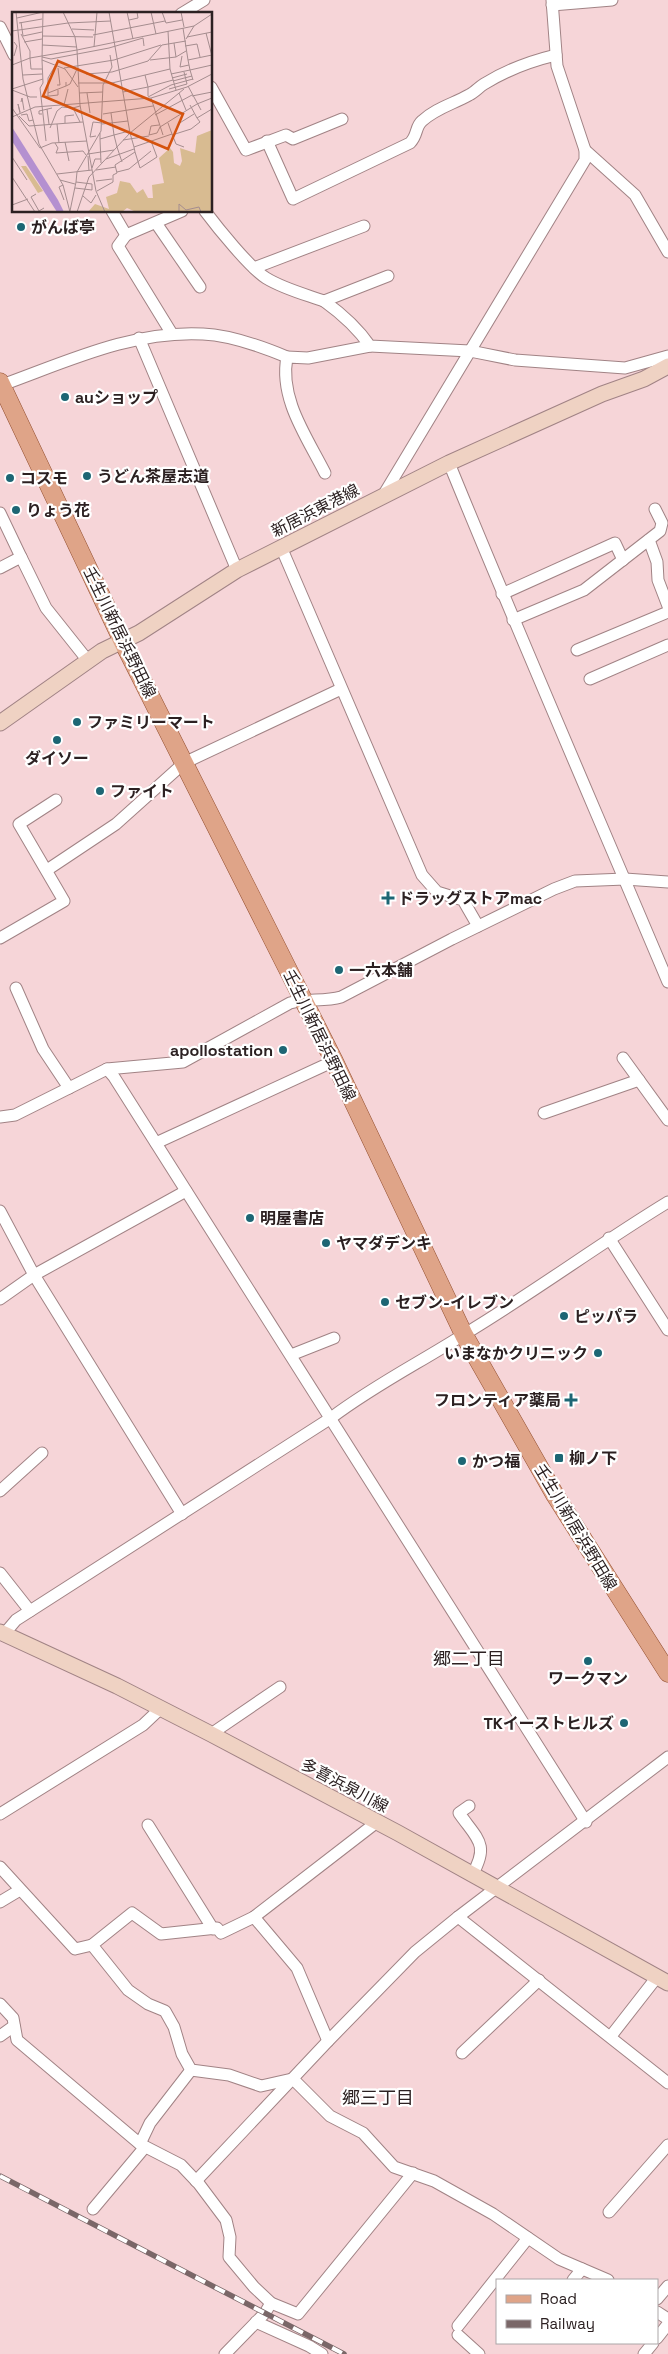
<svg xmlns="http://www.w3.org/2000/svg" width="668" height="2354" font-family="'Space Grotesk','Noto Sans JP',sans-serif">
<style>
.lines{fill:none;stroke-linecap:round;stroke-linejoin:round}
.minor-casing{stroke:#a18385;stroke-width:13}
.secondary-casing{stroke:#a18385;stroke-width:17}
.primary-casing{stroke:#934f30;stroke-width:19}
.minor{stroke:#fff;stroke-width:11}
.secondary{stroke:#efd2c3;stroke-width:15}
.primary{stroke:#dfa488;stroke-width:18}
.rail-casing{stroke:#7a6768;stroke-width:5.5}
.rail{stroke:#fff;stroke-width:4;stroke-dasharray:11;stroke-linecap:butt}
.poi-dot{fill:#1d6674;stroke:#fff;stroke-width:2}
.labels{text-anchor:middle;stroke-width:4.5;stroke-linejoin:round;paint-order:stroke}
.poi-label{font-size:16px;font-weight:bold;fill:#2c2122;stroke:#fff;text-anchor:start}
.street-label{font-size:16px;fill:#2c2122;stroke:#fff}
.neighbourhood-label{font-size:18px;fill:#2c2122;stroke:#fff}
.inset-road{fill:none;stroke:#a58d8f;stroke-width:1}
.view{fill:#d5530e;fill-opacity:0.15;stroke:#d5530e;stroke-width:2.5}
.inset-edge{fill:none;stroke:#2c2122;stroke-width:2.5}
</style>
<rect width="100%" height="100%" fill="#f6d5d8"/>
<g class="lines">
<g class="minor-casing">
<g id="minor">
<path d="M 552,5 L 612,0"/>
<path d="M 181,14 L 204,0"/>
<path d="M 0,27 L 14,55"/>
<path d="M 211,87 L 246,150 L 286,135 L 293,139 L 342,119"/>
<path d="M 267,141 L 293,199 L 410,143 C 418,135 415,127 422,121 C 436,108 453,104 469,95 C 475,92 479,87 484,84 C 505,71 531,61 556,55"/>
<path d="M 585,150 L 635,195 L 668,252"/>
<path d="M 112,211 L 126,235 L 182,211"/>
<path d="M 205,211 C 217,227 250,268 266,278 C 284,289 304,294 324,301"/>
<path d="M 156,223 L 200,287"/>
<path d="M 126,235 L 118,246 L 172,334"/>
<path d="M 254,268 L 364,226"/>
<path d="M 388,276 L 324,301 C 342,314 357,327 370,346 L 470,351 L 515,360 L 625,368 L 668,356"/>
<path d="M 139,338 L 237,570"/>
<path d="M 2,385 C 66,362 133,330 203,334 C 228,335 263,347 287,357"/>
<path d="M 449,463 C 520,637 595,809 668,982"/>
<path d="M 325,473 C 307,437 279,399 287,357 L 308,358 L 370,346"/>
<path d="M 384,494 L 585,160 L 585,150 L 557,66 L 552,0"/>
<path d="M 0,513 L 21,557"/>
<path d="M 649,540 L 657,562 L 658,580 L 668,606"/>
<path d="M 281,547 L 422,875 L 437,892 L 463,900 L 478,926"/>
<path d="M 0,568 L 21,557 L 46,608 L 89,662"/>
<path d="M 502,594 L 615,543 L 623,560"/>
<path d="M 513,620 L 584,590 L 660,531 L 662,523 L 655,509"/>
<path d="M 577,650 L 668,612"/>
<path d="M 590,679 L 668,645"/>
<path d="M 47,870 L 116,824 L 184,763 L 341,689"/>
<path d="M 0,938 L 64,901 L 19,824 L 56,800"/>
<path d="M 16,988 L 43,1049 L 69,1088"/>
<path d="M 623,1058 L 668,1120"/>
<path d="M 107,1069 L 114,1077 L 586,1822"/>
<path d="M 544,1113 L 639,1080"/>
<path d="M 0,1117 L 15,1115 L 107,1069 L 183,1062 L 290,1003 C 307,998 324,1002 341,997 L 452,939 L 554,889 L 575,881 L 625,879 L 668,882"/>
<path d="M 156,1143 L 334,1061"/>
<path d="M 0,1211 L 34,1275 L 182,1514"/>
<path d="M 609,1238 L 668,1330"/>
<path d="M 0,1299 L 34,1275 L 186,1191"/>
<path d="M 291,1355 L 334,1338"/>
<path d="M 0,1491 L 42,1453"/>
<path d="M 0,1573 L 30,1611"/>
<path d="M 5,1633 L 16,1620 L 331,1418 C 373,1386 419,1363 463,1335 C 533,1293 599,1244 668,1202"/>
<path d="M 211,1734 L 280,1687"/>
<path d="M 469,1806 L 459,1813 C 477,1839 490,1844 472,1875"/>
<path d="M 0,1814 L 143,1725 L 161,1708"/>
<path d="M 148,1825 L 213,1929"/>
<path d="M 0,1867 L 75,1949 L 92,1945"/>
<path d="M 0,1902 L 20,1890"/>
<path d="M 254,1917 L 377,1822"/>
<path d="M 458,1917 L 668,2083"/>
<path d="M 0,2004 L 13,2018 L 17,2040 L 140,2144 L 181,2165 L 199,2184 L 226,2220 L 230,2237 L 229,2257 L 254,2287 L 271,2303 L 298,2314 L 413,2173"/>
<path d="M 0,2036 L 14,2026"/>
<path d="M 611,2036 L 657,1977"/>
<path d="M 328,2041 L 297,1968 L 254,1917 L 221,1933 L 217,1928 L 161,1934 L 132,1913 L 92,1945 L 128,1990 L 148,2004 L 165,2011 L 174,2027 L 182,2054 L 191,2070 L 229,2075 L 261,2086 L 292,2079 L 295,2081 L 330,2116 L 363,2133 L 394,2167 L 434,2181 L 493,2214 L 559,2259 L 608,2280"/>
<path d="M 462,2053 L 539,1980"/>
<path d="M 140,2144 L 150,2123 L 191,2070"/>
<path d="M 196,2181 L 328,2041 L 415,1952 L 458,1917 L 668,1757"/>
<path d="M 93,2209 L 145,2147"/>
<path d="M 609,2212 L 668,2145"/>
<path d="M 573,2280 L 582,2269"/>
<path d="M 657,2299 L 668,2286"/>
<path d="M 657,2312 L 668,2319"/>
<path d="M 256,2322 L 309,2346 L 322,2354"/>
<path d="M 458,2326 L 528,2238"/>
<path d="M 458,2335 L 479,2354"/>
<path d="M 657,2338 L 668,2324"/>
<path d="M 225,2354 L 265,2313 L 271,2303"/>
<path d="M 644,2354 L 653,2343"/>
</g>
</g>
<g class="secondary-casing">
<g id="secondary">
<path d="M 0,723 L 102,651 L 139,633 L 237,570 L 449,463 L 602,394 L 644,379 L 668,366"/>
<path d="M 0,1632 L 117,1686 L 211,1734 L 398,1833 L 668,1983"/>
</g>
</g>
<g class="primary-casing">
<path id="primary" d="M 0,382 L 122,640 L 334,1061 L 464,1335 L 555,1495 L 668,1673"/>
</g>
<use href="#minor" class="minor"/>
<use href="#secondary" class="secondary"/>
<use href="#primary" class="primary"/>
<g class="rail-casing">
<path id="rail" d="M 0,2176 L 344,2354"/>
</g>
<use href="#rail" class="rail"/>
</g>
<g class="poi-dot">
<circle cx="21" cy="227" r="5"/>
<circle cx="65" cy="397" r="5"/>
<circle cx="87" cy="476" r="5"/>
<circle cx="10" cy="478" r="5"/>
<circle cx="16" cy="510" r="5"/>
<circle cx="77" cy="722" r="5"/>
<circle cx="57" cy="740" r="5"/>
<circle cx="100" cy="791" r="5"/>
<path d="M385.5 890.5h5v5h5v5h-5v5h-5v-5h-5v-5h5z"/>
<circle cx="339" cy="970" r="5"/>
<circle cx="283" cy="1050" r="5"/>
<circle cx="250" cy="1218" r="5"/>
<circle cx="326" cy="1243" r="5"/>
<circle cx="385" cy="1302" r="5"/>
<circle cx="564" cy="1316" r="5"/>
<circle cx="598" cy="1353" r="5"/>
<path d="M568.5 1392.5h5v5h5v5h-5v5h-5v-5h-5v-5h5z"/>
<rect x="554" y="1453" width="10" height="10" rx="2.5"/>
<circle cx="462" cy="1461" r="5"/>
<circle cx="588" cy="1661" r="5"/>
<circle cx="624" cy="1723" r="5"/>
</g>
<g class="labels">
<g class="poi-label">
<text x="31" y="233">がんば亭</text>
<text x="75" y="403">auショップ</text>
<text x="97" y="482">うどん茶屋志道</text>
<text x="20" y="484">コスモ</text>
<text x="26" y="516">りょう花</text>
<text x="87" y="728">ファミリーマート</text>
<text x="57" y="764" text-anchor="middle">ダイソー</text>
<text x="110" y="797">ファイト</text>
<text x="398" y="904">ドラッグストアmac</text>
<text x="349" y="976">一六本舗</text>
<text x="273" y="1056" text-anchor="end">apollostation</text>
<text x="260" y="1224">明屋書店</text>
<text x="336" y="1249">ヤマダデンキ</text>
<text x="395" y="1308">セブン-イレブン</text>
<text x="574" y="1322">ピッパラ</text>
<text x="588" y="1359" text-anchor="end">いまなかクリニック</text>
<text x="561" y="1406" text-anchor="end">フロンティア薬局</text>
<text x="569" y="1464">柳ノ下</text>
<text x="472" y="1467">かつ福</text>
<text x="588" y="1684" text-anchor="middle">ワークマン</text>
<text x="614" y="1729" text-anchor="end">TKイーストヒルズ</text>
</g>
<g class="street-label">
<text transform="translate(315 510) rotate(-27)" y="6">新居浜東港線</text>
<text transform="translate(120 632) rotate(64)" y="6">壬生川新居浜野田線</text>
<text transform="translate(320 1035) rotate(64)" y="6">壬生川新居浜野田線</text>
<text transform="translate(576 1527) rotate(59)" y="6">壬生川新居浜野田線</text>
<text transform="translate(345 1785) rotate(28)" y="6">多喜浜泉川線</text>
</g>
<g class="neighbourhood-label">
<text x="469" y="1665">郷二丁目</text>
<text x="378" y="2104">郷三丁目</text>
</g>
</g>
<g transform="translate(12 12)">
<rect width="200" height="200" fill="#f6d5d8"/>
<path d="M 200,118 L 200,200 L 124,200 L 115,196 L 110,200 L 76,200 L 83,192 L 97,197 L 94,185 L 105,181 L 108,169 L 118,171 L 125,181 L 131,177 L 136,186 L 141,186 L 140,173 L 152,171 L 147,146 L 158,136 L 161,140 L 162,151 L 168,154 L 170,149 L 168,136 L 183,141 L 185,124 ZM 9,154 L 14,154 L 31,179 L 26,181 Z" fill="#d8bb91"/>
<path d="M 0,115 L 46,188 L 52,200 L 45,200 L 0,129 Z" fill="#b490d0"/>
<path class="inset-road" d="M 4,0 L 11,67 L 27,132 L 51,173 L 58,200M 31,0 L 30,48 L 53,57 L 66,75M 97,0 L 118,121M 115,0 L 121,27M 139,0 L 144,22M 150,0 L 154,11 L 170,8M 169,0 L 172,15M 5,6 L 31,0M 117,8 L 126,6 L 125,0M 9,10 L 11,24 L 30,20M 7,11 L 30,7M 171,16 L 176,48M 60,17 L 82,18M 0,19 L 56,11 L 99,9M 156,19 L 158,57 L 164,78M 194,21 L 200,44M 9,22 L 18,39 L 18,46M 81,23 L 153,9M 30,24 L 81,25M 175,25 L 200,20M 174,27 L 182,14M 12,30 L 30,27M 162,31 L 164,45 L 174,39M 30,33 L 65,35M 173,34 L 185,32 L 188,45M 82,35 L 85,0M 200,43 L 176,48 L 178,58 L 200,53M 2,44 L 5,34 L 2,30M 170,44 L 168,55 L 177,53M 30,45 L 39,47 L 97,36 L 131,26 L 132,34M 18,46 L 19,57 L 30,57M 30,48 L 31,71 L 28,76 L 34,129M 138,48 L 164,45M 0,53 L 18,46 L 65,38 L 63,25 L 51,0M 52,56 L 102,48 L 149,33M 74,62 L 100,60 L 136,49 L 150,33 L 174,29M 159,62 L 178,58 L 181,68M 11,63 L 30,62M 133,63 L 136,75 L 161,68M 160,66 L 175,62M 161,69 L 180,64M 54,70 L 54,74 L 58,72 L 65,57M 66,71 L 100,71 L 158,57M 45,73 L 48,73 L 46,56M 176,74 L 189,98M 0,77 L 31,67M 157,77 L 175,72 L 172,60M 0,78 L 18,85 L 25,85M 111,80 L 136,75 L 136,84M 36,81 L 54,74M 67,81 L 91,80M 75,81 L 78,101M 167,81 L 174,98M 36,84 L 36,66 L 43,54M 180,84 L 200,80M 29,85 L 46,83 L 46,78M 136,85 L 159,73 L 181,67M 139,86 L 151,123M 9,90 L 10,86 L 12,98M 52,93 L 56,77M 178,93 L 185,106 L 200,97M 0,96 L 28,136 L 40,131 L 75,129M 35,97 L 37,112M 8,101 L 6,92 L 8,100M 99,101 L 102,123 L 117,119M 30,102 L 27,102 L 27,99 L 40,96M 91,102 L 141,94M 9,103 L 15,102 L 17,109 L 21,108M 143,103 L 180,83M 7,104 L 17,114 L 71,110M 0,105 L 23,95 L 139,86 L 175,75 L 200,62M 68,110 L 61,96 L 68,94M 53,111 L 53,104 L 62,103M 45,112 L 47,131M 90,112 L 116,109M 166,112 L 182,102M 147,113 L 139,114 L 137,123 L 145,121 L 148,115 L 185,92 L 200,86M 38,116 L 45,99 L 50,95 L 61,96M 88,121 L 88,127 L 102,123 L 105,135M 118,121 L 122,135 L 160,122 L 156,111M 160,122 L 164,132 L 172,135M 160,123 L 179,117 L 188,110 L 185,106M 84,124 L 78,125 L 81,110 L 90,111M 88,127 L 89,151M 111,128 L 137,124M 53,130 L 57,149M 43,131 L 46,136 L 44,141 L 71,139 L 74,143M 105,135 L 110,150M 123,140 L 128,156 L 145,145 L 139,129M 76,142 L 102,138M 76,144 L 77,159M 0,145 L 15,168M 94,147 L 122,137M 80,156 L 83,147 L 89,147M 84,158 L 104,155M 105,160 L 117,157 L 139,139M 45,162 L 80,158M 0,165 L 23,200M 48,168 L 63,172M 84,169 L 100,167M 51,173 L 47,175 L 52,188M 63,176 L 80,178M 80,178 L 80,172 L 64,170 L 65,160 L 89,119 L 91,73 L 100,55 L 98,43M 85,179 L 101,170 L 101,163 L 105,161 L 103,153 L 123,140 L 122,135M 24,182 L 19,185 L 27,199 L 32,196M 71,184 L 79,191 L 84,183M 0,193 L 16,187M 58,199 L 64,170M 65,200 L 77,165 L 118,121 L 172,77M 93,200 L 84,179 L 68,93 L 65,38 L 182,14 L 200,2M 167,200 L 167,192 L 174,198 L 187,195 L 189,200"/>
<path class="view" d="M 46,49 L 171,102 L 156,137 L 31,84 Z"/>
<rect width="200" height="200" class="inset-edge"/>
</g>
<rect x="496" y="2279" width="162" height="65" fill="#ffffff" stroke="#aba6a7"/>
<rect x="506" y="2295" width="25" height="8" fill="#dfa488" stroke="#aba6a7"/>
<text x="540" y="2304" font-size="15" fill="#2c2122">Road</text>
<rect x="506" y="2320" width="25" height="8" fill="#7a6768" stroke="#aba6a7"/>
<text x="540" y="2329" font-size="15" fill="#2c2122">Railway</text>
</svg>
